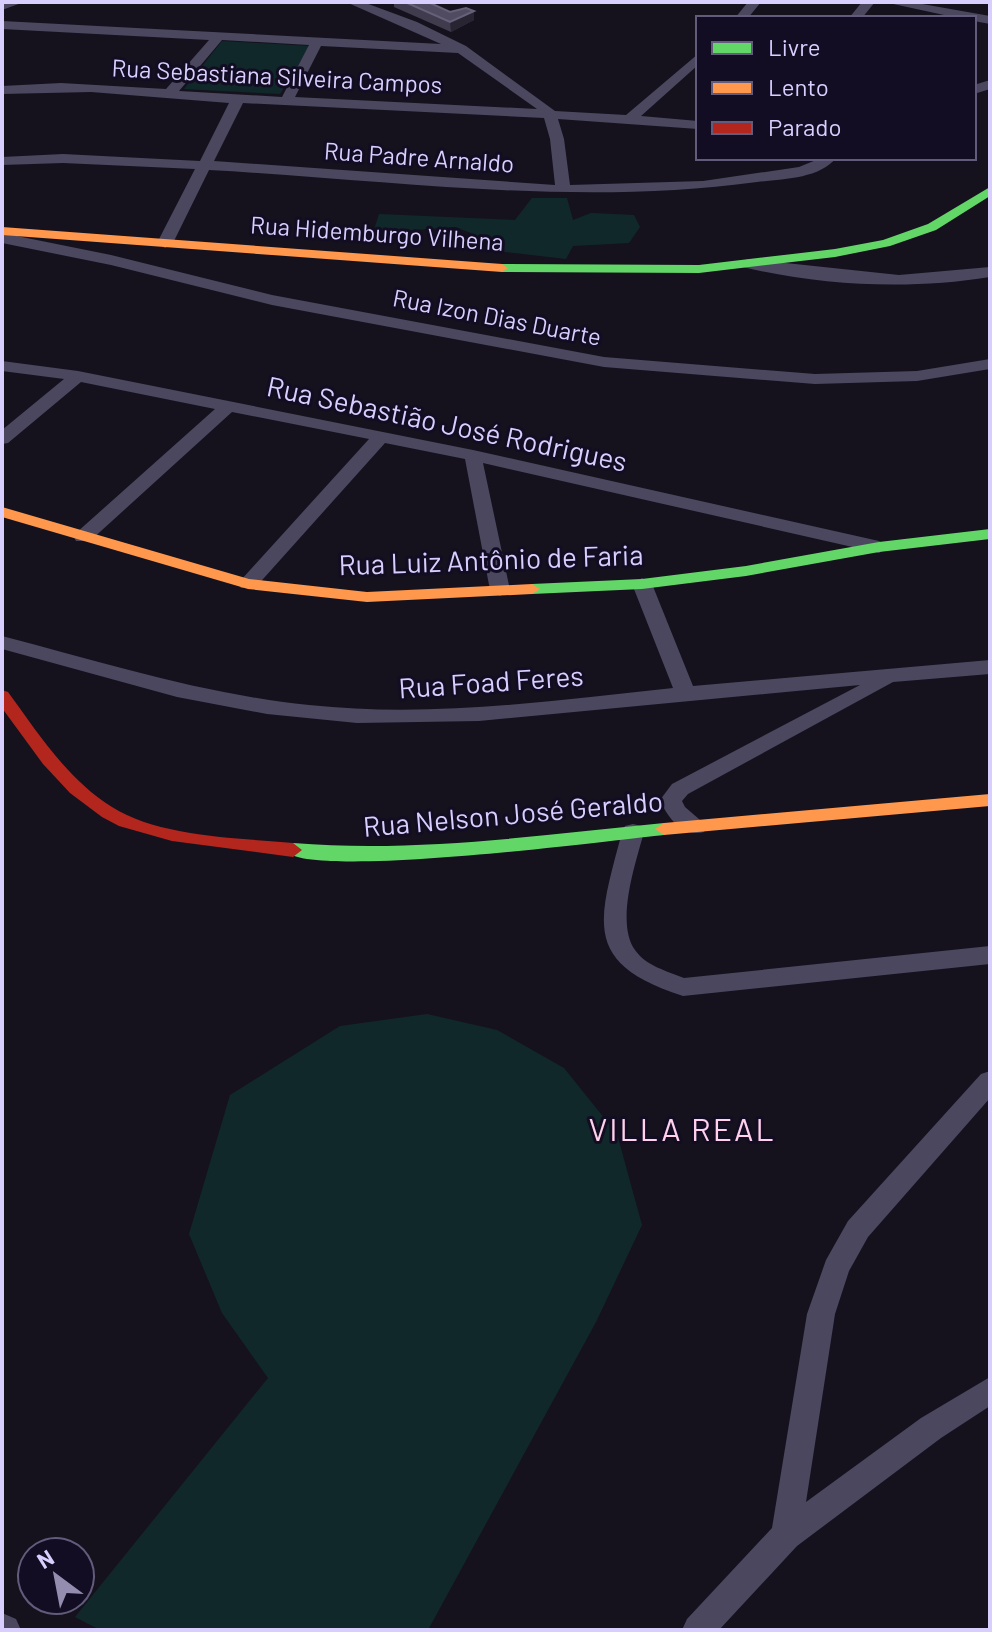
<svg xmlns="http://www.w3.org/2000/svg" width="992" height="1632" font-family="Barlow,sans-serif">
<style>
.green{fill:#11282b}
.lines{fill:none;stroke-linecap:round;stroke-linejoin:round}
.street{fill:#4b475f;fill-rule:evenodd}
.fast{fill:#63d668;fill-rule:evenodd}
.slow{fill:#ff974d;fill-rule:evenodd}
.jam{fill:#b3261e;fill-rule:evenodd}
.wall{fill:#403b4d}
.shaded-wall{fill:#282432}
.building{fill:#504b60;stroke:#666079;stroke-width:2}
.labels{text-anchor:middle;stroke-width:6;stroke-linejoin:round;paint-order:stroke}
.far-street-label{font-size:24px;fill:#d9cfff;stroke:#130d23}
.street-label{font-size:28px;fill:#d9cfff;stroke:#130d23}
.quarter-label{font-size:32px;letter-spacing:2px;fill:#ffd1ea;stroke:#130d23}
</style>
<rect width="100%" height="100%" fill="#15121e"/>
<g class="green">
<path d="M 222,41 L 311,46 L 280,94 L 184,89 Z"/>
<path d="M 532,198 L 567,198 L 573,220 L 591,213 L 634,215 L 640,227 L 629,243 L 573,246 L 566,259 L 472,248 L 471,233 L 455,227 L 373,233 L 379,214 L 515,220 Z"/>
<path d="M 427,1014 L 497,1030 L 564,1068 L 617,1134 L 642,1225 L 596,1322 L 428,1630 L 100,1630 L 75,1617 L 268,1378 L 222,1313 L 189,1234 L 230,1095 L 340,1026 Z"/>
</g>
<g class="lines">
<g class="street">
<path d="M 2,2 L 24,2 L 2,10 Z"/>
<path d="M 346,2 L 363,2 L 417,22 L 466,46 L 555,111 L 626,115 L 698,54 L 698,65 L 641,116 L 698,121 L 698,129 L 558,119 L 564,139 L 570,185 L 703,181 L 799,167 L 821,158 L 836,158 C 819,179 782,179 757,182 C 574,207 392,180 209,170 L 173,243 L 165,248 L 157,243 L 195,169 L 63,163 L 2,165 L 2,157 L 63,154 L 200,161 L 229,103 L 91,92 L 2,94 L 2,86 L 61,83 L 166,89 L 209,40 L 2,29 L 2,21 L 441,44 ZM 222,40 L 309,45 L 282,97 L 179,91 ZM 321,46 L 458,53 L 537,109 L 295,97 ZM 243,103 L 544,118 L 550,139 L 555,185 L 214,161 Z"/>
<path d="M 748,2 L 761,2 L 748,18 L 735,18 Z"/>
<path d="M 862,2 L 875,2 L 862,18 L 849,18 Z"/>
<path d="M 884,2 L 911,2 L 990,16 L 990,24 L 974,21 L 974,18 L 958,18 Z"/>
<path d="M 990,80 L 990,89 L 974,94 L 974,85 Z"/>
<path d="M 2,233 L 111,255 L 272,295 L 604,357 L 815,374 L 917,371 L 990,359 L 990,369 L 917,381 L 815,384 L 604,367 L 272,305 L 111,265 L 2,243 Z"/>
<path d="M 748,259 L 899,275 L 990,267 L 990,277 C 910,290 822,286 743,267 L 743,261 Z"/>
<path d="M 2,361 L 78,371 L 473,450 L 879,541 L 888,547 L 879,553 L 483,463 L 510,590 L 500,596 L 490,590 L 465,459 L 385,443 L 255,588 L 241,588 L 238,584 L 241,580 L 369,439 L 232,412 L 90,541 L 76,541 L 74,537 L 76,533 L 215,409 L 81,382 L 8,443 L 2,444 L 2,430 L 64,379 L 2,371 Z"/>
<path d="M 642,578 L 652,584 L 693,686 L 990,660 L 990,674 L 893,682 L 688,794 L 682,801 L 685,807 L 707,826 L 704,832 C 683,838 667,817 660,800 L 672,784 L 860,685 L 479,721 L 357,723 L 267,714 L 177,697 L 2,649 L 2,636 C 106,663 202,694 309,705 C 431,718 552,701 673,688 L 632,584 Z"/>
<path d="M 633,824 L 641,826 L 644,832 C 636,862 615,922 635,950 C 646,966 667,971 684,978 L 990,946 L 990,964 L 683,996 C 580,963 599,920 622,832 L 625,826 Z"/>
<path d="M 990,1071 L 990,1098 L 868,1237 L 849,1271 L 835,1314 L 806,1502 L 921,1418 L 990,1377 L 990,1406 L 941,1438 L 797,1546 L 719,1630 L 682,1630 L 687,1619 L 772,1528 L 807,1314 L 826,1260 L 848,1221 L 981,1074 Z"/>
<path d="M 2,1613 L 16,1619 L 21,1630 L 2,1630 Z"/>
</g>
<g class="fast">
<path d="M 990,187 L 990,196 L 936,230 L 890,246 L 835,257 L 699,273 L 502,272 L 496,268 L 502,264 L 699,265 L 835,249 L 883,240 L 928,224 Z"/>
<path d="M 990,529 L 990,539 L 879,552 L 746,576 L 642,589 L 532,594 L 524,589 L 532,584 L 642,579 L 746,566 L 879,542 Z"/>
<path d="M 664,823 L 673,829 L 664,835 C 614,840 305,881 284,850 L 293,843 C 418,853 540,835 664,823 Z"/>
</g>
<g class="slow">
<path d="M 2,227 L 502,264 L 508,268 L 502,272 L 2,235 Z"/>
<path d="M 2,507 L 249,579 L 367,592 L 532,584 L 540,589 L 532,594 L 367,602 L 248,589 L 2,517 Z"/>
<path d="M 990,794 L 990,806 L 664,835 L 655,829 L 664,823 Z"/>
</g>
<path class="jam" d="M 2,690 L 8,692 C 38,733 67,779 112,807 C 159,837 238,838 293,843 L 302,850 L 293,857 L 172,841 L 119,826 L 102,817 L 70,793 L 43,764 L 2,708 Z"/>
</g>
<path class="wall" d="M 394,2 L 428,2 L 450,12 L 474,20 L 451,32 L 394,7 Z"/>
<path class="shaded-wall" d="M 474,11 L 474,20 L 451,32 L 450,22 Z"/>
<path class="building" d="M 405,2 L 428,2 L 450,12 L 466,8 L 474,11 L 450,22 Z"/>
<g class="labels">
<g class="far-street-label">
<text transform="translate(277 77) rotate(3)" y="8">Rua Sebastiana Silveira Campos</text>
<text transform="translate(419 158) rotate(4)" y="8">Rua Padre Arnaldo</text>
<text transform="translate(377 234) rotate(4)" y="8">Rua Hidemburgo Vilhena</text>
<text transform="translate(497 318) rotate(11)" y="8">Rua Izon Dias Duarte</text>
</g>
<g class="street-label">
<text transform="translate(447 424) rotate(12)" y="10">Rua Sebastião José Rodrigues</text>
<text transform="translate(491 560) rotate(-2)" y="10">Rua Luiz Antônio de Faria</text>
<text transform="translate(491 682) rotate(-4)" y="10">Rua Foad Feres</text>
<text transform="translate(513 814) rotate(-5)" y="10">Rua Nelson José Geraldo</text>
</g>
<g class="quarter-label">
<text x="682" y="1141">VILLA REAL</text>
</g>
</g>
<rect width="992" height="1632" fill="none" stroke="#d9cfff" stroke-width="8"/>
<rect x="696" y="16" width="280" height="144" fill="#130d23" stroke="#625b7b" stroke-width="2"/>
<rect x="712" y="42" width="40" height="12" fill="#63d668" stroke="#625b7b" stroke-width="2"/>
<text x="768" y="56" font-size="24" fill="#d9cfff">Livre</text>
<rect x="712" y="82" width="40" height="12" fill="#ff974d" stroke="#625b7b" stroke-width="2"/>
<text x="768" y="96" font-size="24" fill="#d9cfff">Lento</text>
<rect x="712" y="122" width="40" height="12" fill="#b3261e" stroke="#625b7b" stroke-width="2"/>
<text x="768" y="136" font-size="24" fill="#d9cfff">Parado</text>
<g transform="translate(56 1576) rotate(328)"><circle r="38" fill="#130d23" stroke="#625b7b" stroke-width="2"/>
<path d="M0-6L14 30L0 20L-14 30Z" fill="#948db0"/>
<text y="-12" font-size="22" font-weight="bold" text-anchor="middle" fill="#d9cfff">N</text>
</g>
</svg>
